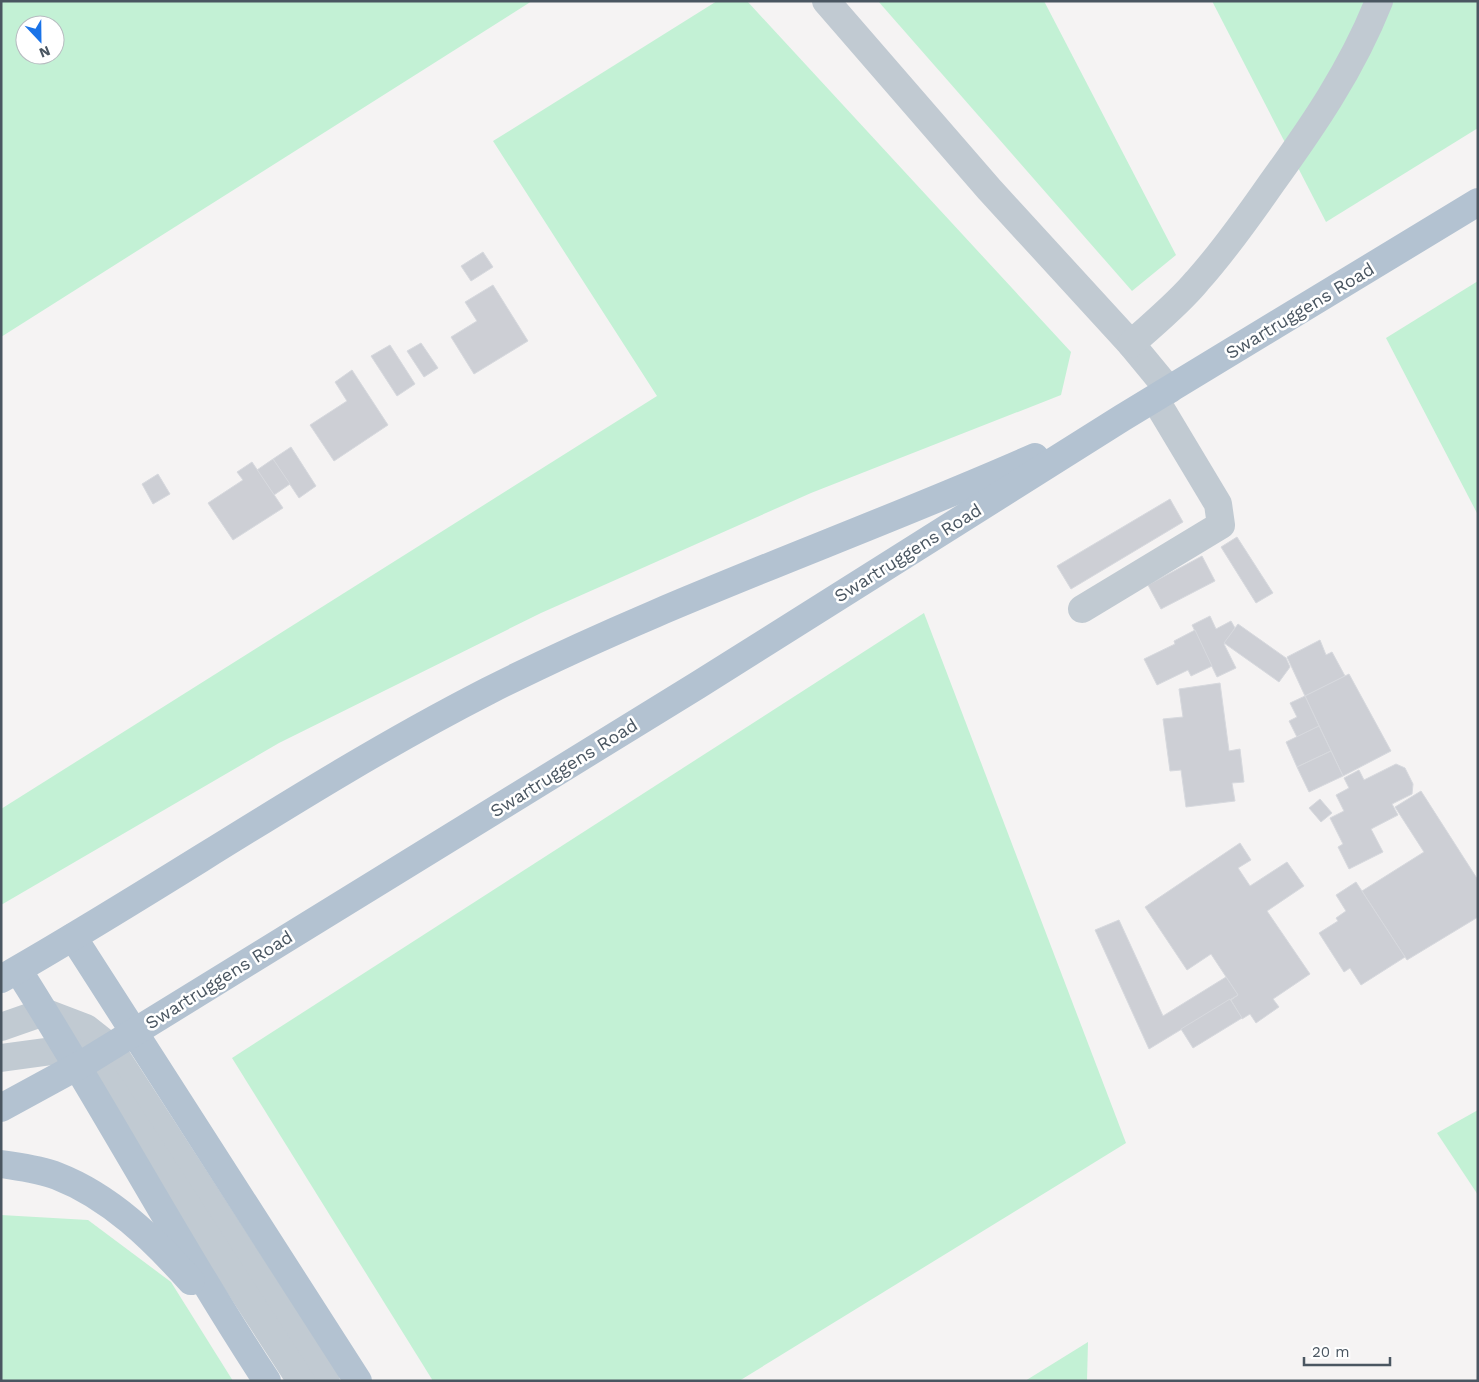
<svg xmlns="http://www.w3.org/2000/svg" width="1479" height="1382" font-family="'Work Sans',sans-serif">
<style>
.green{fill:#c3f1d5;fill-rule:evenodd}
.building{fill:#cdcfd5;stroke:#d7d9de}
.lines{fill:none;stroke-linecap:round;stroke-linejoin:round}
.minor{stroke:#c1cad2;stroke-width:28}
.major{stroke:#b3c2d1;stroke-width:28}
.labels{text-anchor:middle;stroke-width:5;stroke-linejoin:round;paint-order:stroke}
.street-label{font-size:18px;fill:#4a5661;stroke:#fff}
</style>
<rect width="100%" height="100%" fill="#f5f3f3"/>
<g class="green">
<path d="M 1,1 L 532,1 L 1,337 ZM 25,25 L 55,25 L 55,55 L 25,55 Z"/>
<path d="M 717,1 L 747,1 L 1071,352 L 1061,395 L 811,493 L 541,613 L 279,743 L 1,905 L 1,809 L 657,396 L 493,141 Z"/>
<path d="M 878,1 L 1044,1 L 1176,255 L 1132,291 Z"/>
<path d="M 1212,1 L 1478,1 L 1478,128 L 1326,222 Z"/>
<path d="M 1478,281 L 1478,515 L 1386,338 Z"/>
<path d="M 924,613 L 1126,1143 L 739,1381 L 433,1381 L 232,1058 Z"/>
<path d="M 1478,1110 L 1478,1195 L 1437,1133 Z"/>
<path d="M 1,1215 L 88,1220 L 171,1282 L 233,1381 L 1,1381 Z"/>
<path d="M 1088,1342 L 1087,1381 L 1025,1381 Z"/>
</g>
<g class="building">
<path d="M 483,252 L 493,267 L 471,281 L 461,266 Z"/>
<path d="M 493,285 L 528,341 L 474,374 L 451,337 L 477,321 L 465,302 Z"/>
<path d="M 421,343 L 438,368 L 424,377 L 407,351 Z"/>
<path d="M 390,345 L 415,384 L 397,396 L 371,356 Z"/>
<path d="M 352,370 L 388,425 L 334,461 L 310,425 L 347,401 L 335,382 Z"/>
<path d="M 291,447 L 316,486 L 299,498 L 273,459 Z"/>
<path d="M 273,459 L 290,484 L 274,495 L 257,470 Z"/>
<path d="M 252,462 L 283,508 L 233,540 L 208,503 L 243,480 L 237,472 Z"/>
<path d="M 158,474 L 170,494 L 153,504 L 142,484 Z"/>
<path d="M 1170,499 L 1183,522 L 1071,589 L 1057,566 Z"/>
<path d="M 1237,537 L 1273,593 L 1256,603 L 1221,547 Z"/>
<path d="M 1202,556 L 1215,581 L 1161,609 L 1148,585 Z"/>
<path d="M 1210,616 L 1216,629 L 1231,621 L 1235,628 L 1224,644 L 1236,668 L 1217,677 L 1192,625 Z"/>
<path d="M 1238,624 L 1286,658 L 1290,667 L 1279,682 L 1224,643 Z"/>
<path d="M 1195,630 L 1212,666 L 1191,676 L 1188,670 L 1157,685 L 1144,659 L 1175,644 L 1174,641 Z"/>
<path d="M 1320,640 L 1326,655 L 1332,652 L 1345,676 L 1305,696 L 1287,657 Z"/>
<path d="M 1349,674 L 1391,751 L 1343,776 L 1305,696 Z"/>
<path d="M 1220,683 L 1229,751 L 1240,749 L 1244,782 L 1232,783 L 1235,801 L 1186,807 L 1181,770 L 1170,771 L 1163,719 L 1183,717 L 1179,689 Z"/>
<path d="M 1305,696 L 1319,726 L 1297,737 L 1289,721 L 1297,717 L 1290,703 Z"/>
<path d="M 1319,726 L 1331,751 L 1297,767 L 1286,742 Z"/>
<path d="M 1331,751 L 1343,776 L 1309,792 L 1297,767 Z"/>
<path d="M 1396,764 L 1405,768 L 1413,784 L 1412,794 L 1392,804 L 1398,815 L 1371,829 L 1383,852 L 1349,869 L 1338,847 L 1343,844 L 1330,818 L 1344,811 L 1336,795 L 1349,788 L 1344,778 L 1359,770 L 1364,780 Z"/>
<path d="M 1421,791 L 1478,880 L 1478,917 L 1407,960 L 1362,891 L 1424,852 L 1395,807 Z"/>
<path d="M 1320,799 L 1332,813 L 1321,822 L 1309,808 Z"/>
<path d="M 1240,843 L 1251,860 L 1238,868 L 1250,886 L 1287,862 L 1304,886 L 1267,911 L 1310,974 L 1273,999 L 1279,1007 L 1256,1023 L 1250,1014 L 1242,1019 L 1231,1000 L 1238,995 L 1211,954 L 1187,970 L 1145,907 Z"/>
<path d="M 1356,882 L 1405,957 L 1361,985 L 1350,968 L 1344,972 L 1319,933 L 1338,921 L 1336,918 L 1346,911 L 1336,895 Z"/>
<path d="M 1119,920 L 1163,1016 L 1226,977 L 1238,995 L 1149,1049 L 1095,930 Z"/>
<path d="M 1230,999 L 1242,1018 L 1193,1048 L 1181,1029 Z"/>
</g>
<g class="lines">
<g class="minor">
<path d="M 826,1 L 989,189 L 1131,344 L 1169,390"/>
<path d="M 1131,344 C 1153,324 1178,304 1197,281 C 1224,251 1248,217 1271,184 C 1313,126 1352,69 1379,1"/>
<path d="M 1082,609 L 1221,525 L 1218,504 L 1155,399"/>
<path d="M 1,1027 L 44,1012 L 86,1028 L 110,1047 L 326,1381"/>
<path d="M 1,1058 L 67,1049 L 89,1060 L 110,1086 L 301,1381"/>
</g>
<g class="major">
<path d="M 73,937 L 358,1381"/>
<path d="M 18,970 C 104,1105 179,1247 267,1381"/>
<path d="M 1,979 C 165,886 320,777 488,691 C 665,601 854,537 1035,457"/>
<path d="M 1,1108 L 89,1060 L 698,685 L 1122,418 L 1478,202"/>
<path d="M 1,1164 C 20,1167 39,1169 57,1176 C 111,1197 153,1239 191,1281"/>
</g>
</g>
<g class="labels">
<g class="street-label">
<text transform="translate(1300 311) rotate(-31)" y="6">Swartruggens Road</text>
<text transform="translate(908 553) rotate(-32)" y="6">Swartruggens Road</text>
<text transform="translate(564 768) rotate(-32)" y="6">Swartruggens Road</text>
<text transform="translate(219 980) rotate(-32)" y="6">Swartruggens Road</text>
</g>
</g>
<rect width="1479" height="1382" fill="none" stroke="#4a5661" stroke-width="5"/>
<g transform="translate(40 40) rotate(158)"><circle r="24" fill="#ffffff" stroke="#b7bbc0"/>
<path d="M0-4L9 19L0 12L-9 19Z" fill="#1a73e8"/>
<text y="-8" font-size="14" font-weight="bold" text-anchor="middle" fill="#4a5661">N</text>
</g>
<path d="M1304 1357v8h86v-8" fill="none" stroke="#4a5661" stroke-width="2.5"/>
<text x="1312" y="1357" font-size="15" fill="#4a5661" stroke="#ffffff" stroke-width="4" paint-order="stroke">20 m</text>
</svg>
